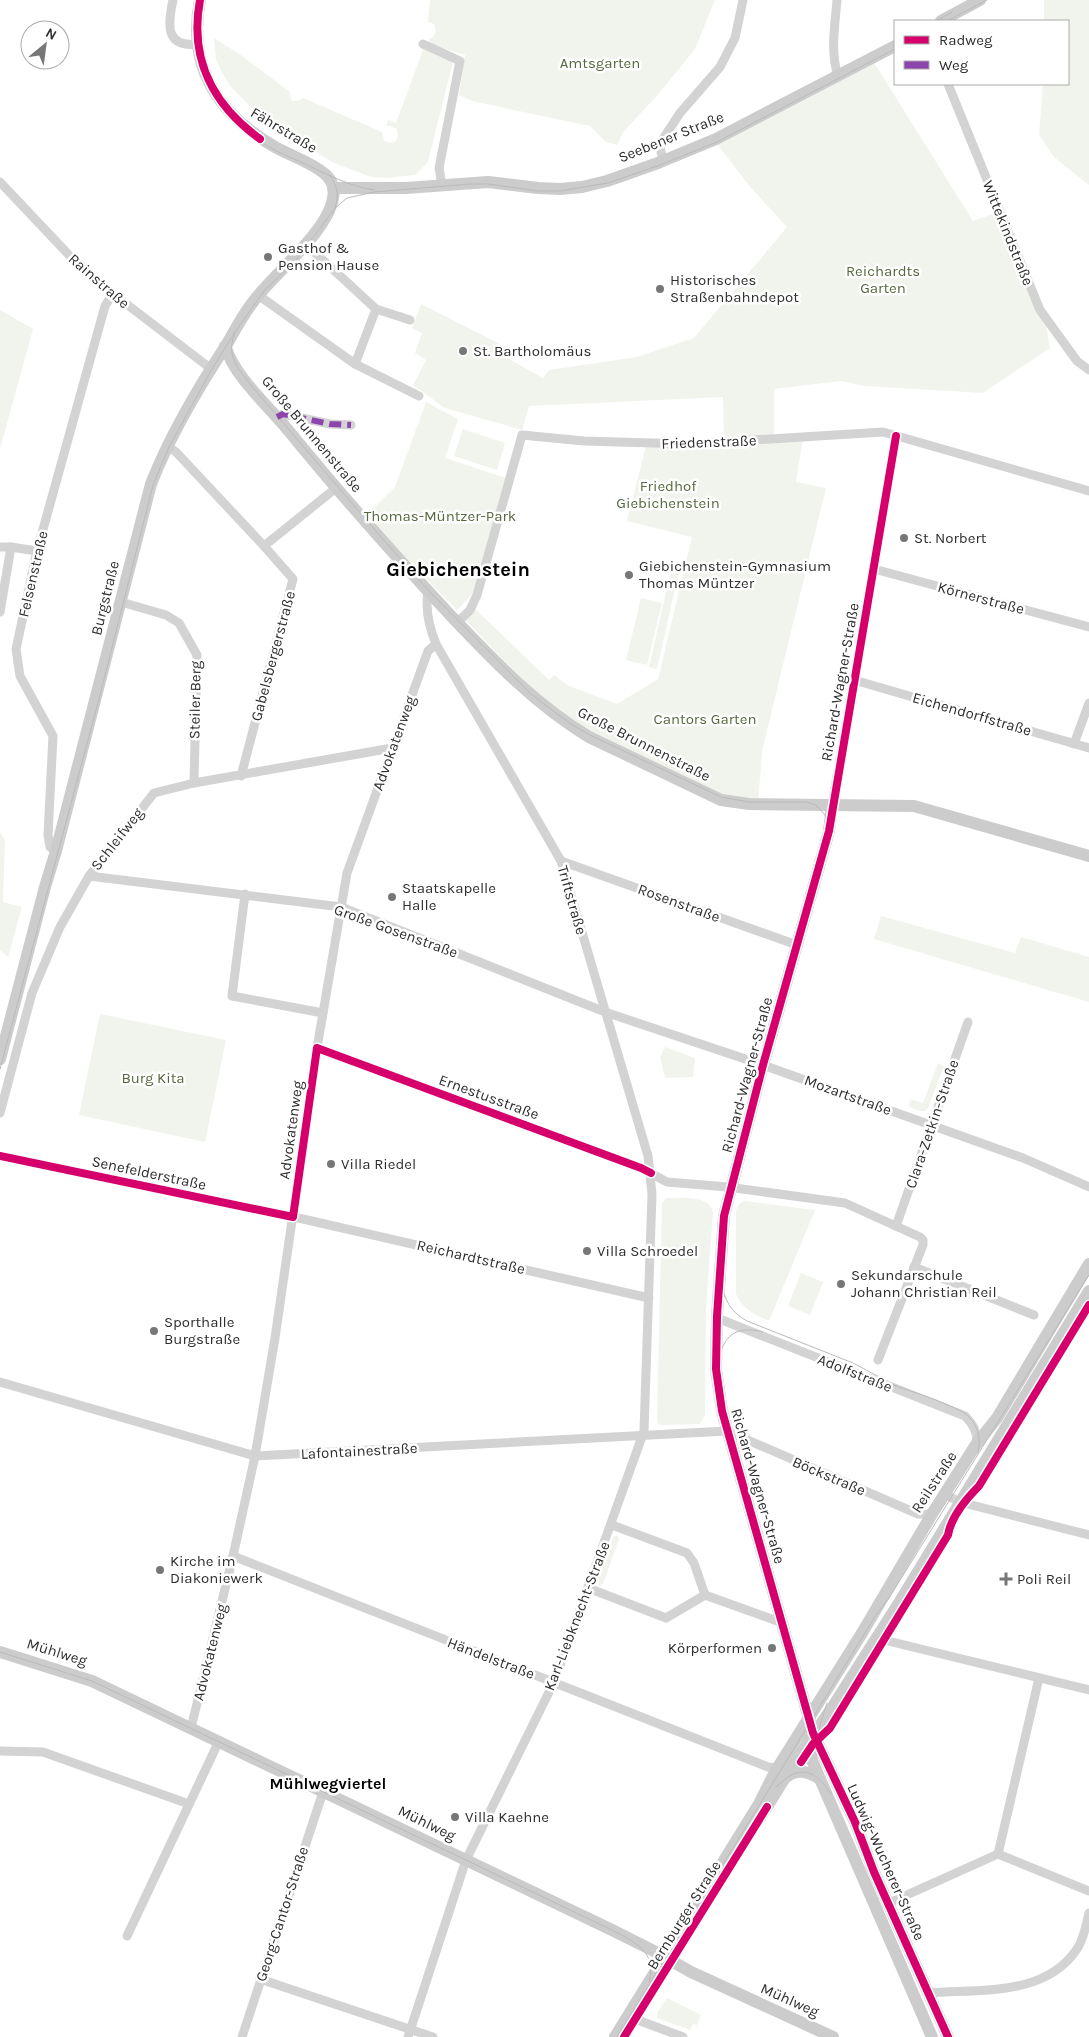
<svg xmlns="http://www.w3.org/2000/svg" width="1089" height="2037" font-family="Karla,sans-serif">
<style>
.green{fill:#f1f4ec}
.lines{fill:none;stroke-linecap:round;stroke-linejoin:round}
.street{stroke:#d3d3d3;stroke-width:9}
.secondary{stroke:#ccc;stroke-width:12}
.tram{stroke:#bababa;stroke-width:1}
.quiet{stroke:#8e44ad;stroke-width:6;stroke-dasharray:12 6;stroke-linecap:butt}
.cycleway-casing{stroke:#fff;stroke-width:11}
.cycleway{stroke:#d6006c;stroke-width:8}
.poi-dot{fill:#777;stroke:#fff;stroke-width:2}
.labels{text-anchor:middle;stroke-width:5;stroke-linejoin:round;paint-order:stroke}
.park-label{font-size:15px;fill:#55683d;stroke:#fff}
.street-label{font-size:15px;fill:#2e2e2e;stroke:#fff}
.poi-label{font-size:15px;fill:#2e2e2e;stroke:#fff;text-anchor:start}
.neighbourhood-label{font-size:16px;font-weight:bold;fill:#000;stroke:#fff}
.district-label{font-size:20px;font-weight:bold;fill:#000;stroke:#fff}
</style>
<rect width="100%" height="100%" fill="#fff"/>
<g class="green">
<path d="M 430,0 L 715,0 L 695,49 L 656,97 L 623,132 L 617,145 L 606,142 L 590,126 L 472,101 L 459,95 L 465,55 L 429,44 L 429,39 L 433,37 L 436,32 L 434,24 L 428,22 Z"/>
<path d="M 1044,0 L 1089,0 L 1089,185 L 1054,157 L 1039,135 L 1043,84 L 1068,84 L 1068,21 L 1044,21 Z"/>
<path d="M 214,38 L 238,53 L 290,92 L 291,99 L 293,101 L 301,100 L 303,98 L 382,132 L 384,141 L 390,143 L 396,141 L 398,135 L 397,129 L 391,126 L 386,126 L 388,120 L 396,123 L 423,50 L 421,49 L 423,44 L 454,58 L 428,162 L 415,175 L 387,178 L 371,177 L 334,163 L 299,142 L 293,144 L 287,140 L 259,122 L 256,112 L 229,85 L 222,72 L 216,59 Z"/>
<path d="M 873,61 L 973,221 L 1001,211 L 1043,306 L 1050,348 L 983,393 L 864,386 L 841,381 L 774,389 L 774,437 L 724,440 L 723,397 L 529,406 L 522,430 L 445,408 L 413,385 L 426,360 L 415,353 L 422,333 L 412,328 L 421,304 L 498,343 L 500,354 L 543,378 L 549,370 L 637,357 L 694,338 L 787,227 L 751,188 L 717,144 Z"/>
<path d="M 0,310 L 33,329 L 0,449 Z"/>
<path d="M 426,402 L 458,419 L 445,458 L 506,478 L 475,591 L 457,610 L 365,517 L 395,487 Z"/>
<path d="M 463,429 L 505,443 L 497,470 L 454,456 Z"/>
<path d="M 803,438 L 796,482 L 826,488 L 762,751 L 758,804 L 722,796 L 564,718 L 506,663 L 464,618 L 473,607 L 549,680 L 554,675 L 569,686 L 617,704 L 658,679 L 692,537 L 627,521 L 646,446 Z"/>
<path d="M 671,570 L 679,571 L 657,669 L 649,667 Z"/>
<path d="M 641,598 L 662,603 L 647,665 L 626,660 Z"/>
<path d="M 0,833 L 5,840 L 3,902 L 22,907 L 8,957 L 0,950 Z"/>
<path d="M 881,916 L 1015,953 L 1021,937 L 1089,957 L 1089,1002 L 874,939 Z"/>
<path d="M 100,1014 L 226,1040 L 205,1142 L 79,1115 Z"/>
<path d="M 665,1047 L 695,1058 L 693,1077 L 665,1078 L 660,1057 Z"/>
<path d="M 938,1063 L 944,1066 L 928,1108 L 925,1111 L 920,1111 L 909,1107 L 910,1099 L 923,1103 Z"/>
<path d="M 666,1198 C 681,1199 710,1194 713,1213 L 706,1307 L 705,1415 L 700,1424 L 661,1425 L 658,1424 L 657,1419 L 662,1203 Z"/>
<path d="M 745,1201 L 815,1210 L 769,1321 C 754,1314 743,1310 736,1294 L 736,1210 L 740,1203 Z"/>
<path d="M 801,1273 L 823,1282 L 810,1315 L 788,1306 Z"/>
<path d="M 617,1535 L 619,1539 L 603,1584 L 599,1586 L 598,1581 L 613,1537 Z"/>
<path d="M 667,1998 L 701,2015 L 697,2025 L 693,2024 L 690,2030 L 657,2018 L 657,2013 Z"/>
</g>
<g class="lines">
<g class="street">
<path d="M 173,0 C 168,23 164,48 198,44"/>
<path d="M 837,0 C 835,25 830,52 838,76"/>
<path d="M 423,44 L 460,61 L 439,168 L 442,185"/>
<path d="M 948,84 L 1040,310 L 1077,361 L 1089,370"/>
<path d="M 663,161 L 660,147 L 663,139 L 680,113 L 720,67 L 735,38 L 743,0"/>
<path d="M 0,182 L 86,273 L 210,368"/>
<path d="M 313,251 L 376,309 L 355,364"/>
<path d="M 258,295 L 355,364 L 419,396"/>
<path d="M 376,309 L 410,320"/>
<path d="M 277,417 L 283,414 L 330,424 L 351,425"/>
<path d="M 168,446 L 176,452 L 264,546 L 336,488"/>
<path d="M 0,547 L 11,547 L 37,551"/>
<path d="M 874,569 L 1089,627"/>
<path d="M 121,602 L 166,615 L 179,623 L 197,655 L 194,783"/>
<path d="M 0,612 L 11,547"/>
<path d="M 457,623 L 470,610 L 477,595 L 522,435 L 584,441 L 688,444 L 883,432 L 1089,491"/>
<path d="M 854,680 L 1089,748"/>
<path d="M 1074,744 L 1089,703"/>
<path d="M 241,776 L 293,579 L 264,546"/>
<path d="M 832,805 L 896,436"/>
<path d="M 56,851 L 50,847 L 48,835 L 53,736 L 20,676 L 16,649 L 37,551 L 105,306 L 112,295"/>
<path d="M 561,861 L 797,945"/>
<path d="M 89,876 L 341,907 L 605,1012 L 763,1065 L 1023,1158 L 1089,1187"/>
<path d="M 245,894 L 232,996 L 323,1013"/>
<path d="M 317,1048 L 641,1168 L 667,1182 L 728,1187 L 845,1203 L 920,1237 L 923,1240 L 923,1245 L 878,1360"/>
<path d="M 0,1113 L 32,993 L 60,927 L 89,876 L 154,793 L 194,783 L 392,748"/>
<path d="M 0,1156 L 303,1219 L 649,1298"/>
<path d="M 896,1226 L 968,1022"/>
<path d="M 914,1267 L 1034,1315"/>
<path d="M 717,1318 L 965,1416 C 973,1424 978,1432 977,1443"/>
<path d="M 0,1382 L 255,1456 L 727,1431 L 918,1514 L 932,1514"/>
<path d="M 944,1494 L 960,1502 L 1089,1535"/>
<path d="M 612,1525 L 687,1553 L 694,1563 L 705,1595"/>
<path d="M 233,1556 L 768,1767 L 778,1768"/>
<path d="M 588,1588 L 666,1618 L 705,1595 L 783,1623"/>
<path d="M 888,1641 L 1089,1690"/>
<path d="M 191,1728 L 233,1556 L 255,1456 L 275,1338 L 317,1048 L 347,873 L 428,651 L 436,644"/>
<path d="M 0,1751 L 43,1752 L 189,1804"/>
<path d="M 998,1854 L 1039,1678"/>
<path d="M 889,1903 L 998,1854 L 1089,1891"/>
<path d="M 127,1936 L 219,1741"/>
<path d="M 260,1979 L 433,2037"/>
<path d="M 929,1993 C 979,1989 1045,1997 1077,1949 C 1084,1939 1086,1925 1089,1913"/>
<path d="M 635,2019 L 683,2037"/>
<path d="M 242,2037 L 323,1792"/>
<path d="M 408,2037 L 466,1860 L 554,1682 L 644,1431 L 652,1194 L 648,1156 L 561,861 L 436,644 C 429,627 425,610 428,592"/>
</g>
<g class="secondary">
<path d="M 941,21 L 980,0"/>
<path d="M 333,188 L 406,188 L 488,182 L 538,188 L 560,189 L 582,187 L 607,181 L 658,163 L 716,139 L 895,46"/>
<path d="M 225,346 C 236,379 267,404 288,430 C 341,495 396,557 453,618 C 495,662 536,705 589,737 L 721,800 L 749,804 L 914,806 L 1089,856"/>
<path d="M 832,805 L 829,831 L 824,849 L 763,1065 L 724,1216 L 717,1316 L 716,1369 L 722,1411 L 813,1733 L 855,1822 L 874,1872 L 948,2037"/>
<path d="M 0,1059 L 45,887 L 56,851 L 151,484 C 170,435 198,388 227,344 C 235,330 243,315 253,302 C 273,274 328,232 333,198 C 335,189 332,180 325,174 C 311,162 291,156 275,147 C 218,114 187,67 200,0"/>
<path d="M 0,1652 L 92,1681 L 612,1930 L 654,1951 L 691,1972 L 833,2037"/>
<path d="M 808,1738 L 812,1760 L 820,1779 L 932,2037"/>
<path d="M 785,1778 C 797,1768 807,1771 820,1779"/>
<path d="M 760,1818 L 794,1763 L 832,1708 L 899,1603 L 1089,1291"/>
<path d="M 615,2037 L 759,1804 L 775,1772 L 862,1633 L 932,1514 L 977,1443 L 997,1418 L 1089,1264"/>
</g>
<g class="tram">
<path d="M 196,0 C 184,61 217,116 269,147 C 279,153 292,158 303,163 C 326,174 349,186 374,190"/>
<path d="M 936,21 L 952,12"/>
<path d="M 947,21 L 987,0"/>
<path d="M 329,175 C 338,185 339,196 335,208"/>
<path d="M 235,332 C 226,356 236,365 250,384 L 380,536 L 429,591 L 532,695 L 571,724 L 590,735 L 721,797 L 749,802 L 806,802 L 816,805 L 825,815 L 829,825 L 830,835 L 827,850 L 765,1065 L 729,1201 L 724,1245 L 720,1296 L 721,1389 L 731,1434 L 801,1676 L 818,1750 L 943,2037"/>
<path d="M 0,1069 L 99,699 L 153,485 L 169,447 L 212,369 L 235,332 L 264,291 L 296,260 L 335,208 L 347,198 L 374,192 L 470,184 L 488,184 L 538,191 L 560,191 L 608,183 L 660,165 L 717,142 L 895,49"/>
<path d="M 723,1290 C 727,1305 734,1314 747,1321 L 853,1363 L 896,1386"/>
<path d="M 721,1351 C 728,1330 743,1327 763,1332"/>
<path d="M 890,1384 C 907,1390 959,1406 969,1417 C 979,1427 981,1440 978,1453"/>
<path d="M 0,1652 L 92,1681 L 612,1930 C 634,1942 658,1951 649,1982"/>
<path d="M 818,1737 L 820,1725 L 827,1703"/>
<path d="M 776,1787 C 798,1765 814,1767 831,1794"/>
<path d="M 617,2037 L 876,1615 L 889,1598 L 1089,1275"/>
</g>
<path class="quiet" d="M 277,417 L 283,414 L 330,424 L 351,425"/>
<g class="cycleway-casing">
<g id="cycleway">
<path d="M 200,0 C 189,59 213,105 260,139"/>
<path d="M 896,436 L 829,831 L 763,1065 L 724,1216 L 717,1316 L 716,1369 L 722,1411 L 813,1733 L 855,1822 L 874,1872 L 948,2037"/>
<path d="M 0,1156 L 293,1217 L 317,1048 L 641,1168 L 651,1173"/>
<path d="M 801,1762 L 813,1744 L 830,1728 L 948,1535 C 951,1517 966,1499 979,1486 L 1089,1305"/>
<path d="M 624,2037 L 767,1807"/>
</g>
</g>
<use href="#cycleway" class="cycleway"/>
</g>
<g class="poi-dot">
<circle cx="268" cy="257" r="5"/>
<circle cx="660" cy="289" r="5"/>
<circle cx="463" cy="351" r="5"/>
<circle cx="904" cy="538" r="5"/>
<circle cx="629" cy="575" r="5"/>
<circle cx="392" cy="897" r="5"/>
<circle cx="331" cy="1164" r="5"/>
<circle cx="587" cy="1251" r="5"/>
<circle cx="841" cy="1284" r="5"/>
<circle cx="154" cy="1331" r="5"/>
<circle cx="160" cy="1570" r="5"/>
<path d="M1003.5 1571.5h5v5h5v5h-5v5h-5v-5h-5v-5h5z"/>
<circle cx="772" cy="1648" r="5"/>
<circle cx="455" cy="1817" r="5"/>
</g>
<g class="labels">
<g class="park-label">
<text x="600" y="68">Amtsgarten</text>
<text x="883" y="276">Reichardts<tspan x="883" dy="17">Garten</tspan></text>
<text x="668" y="491">Friedhof<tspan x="668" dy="17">Giebichenstein</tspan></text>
<text x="440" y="521">Thomas-Müntzer-Park</text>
<text x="705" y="724">Cantors Garten</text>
<text x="153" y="1083">Burg Kita</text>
</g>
<g class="street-label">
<text transform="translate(284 130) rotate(31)" y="5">Fährstraße</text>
<text transform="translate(671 137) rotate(-22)" y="5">Seebener Straße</text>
<text transform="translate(1008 233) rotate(68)" y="5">Wittekindstraße</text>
<text transform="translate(99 281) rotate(41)" y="5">Rainstraße</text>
<text transform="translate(312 434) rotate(50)" y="5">Große Brunnenstraße</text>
<text transform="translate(709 442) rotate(-2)" y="5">Friedenstraße</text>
<text transform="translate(33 574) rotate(-77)" y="5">Felsenstraße</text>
<text transform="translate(105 598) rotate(-76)" y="5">Burgstraße</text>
<text transform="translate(981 598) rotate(15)" y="5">Körnerstraße</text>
<text transform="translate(273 656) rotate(-75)" y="5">Gabelsbergerstraße</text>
<text transform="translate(840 682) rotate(-80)" y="5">Richard-Wagner-Straße</text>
<text transform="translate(195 700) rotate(-89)" y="5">Steiler Berg</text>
<text transform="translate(972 714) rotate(16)" y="5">Eichendorffstraße</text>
<text transform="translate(394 743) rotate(-70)" y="5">Advokatenweg</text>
<text transform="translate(644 744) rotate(27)" y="5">Große Brunnenstraße</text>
<text transform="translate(117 839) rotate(-52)" y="5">Schleifweg</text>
<text transform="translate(572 900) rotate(74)" y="5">Triftstraße</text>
<text transform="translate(679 903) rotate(20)" y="5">Rosenstraße</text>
<text transform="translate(396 931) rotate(20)" y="5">Große Gosenstraße</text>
<text transform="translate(747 1075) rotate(-75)" y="5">Richard-Wagner-Straße</text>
<text transform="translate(848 1095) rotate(20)" y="5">Mozartstraße</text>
<text transform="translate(489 1097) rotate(20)" y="5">Ernestusstraße</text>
<text transform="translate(932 1124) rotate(-71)" y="5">Clara-Zetkin-Straße</text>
<text transform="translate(291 1130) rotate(-82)" y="5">Advokatenweg</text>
<text transform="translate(149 1173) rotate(12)" y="5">Senefelderstraße</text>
<text transform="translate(471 1257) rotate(13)" y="5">Reichardtstraße</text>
<text transform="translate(855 1373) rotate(22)" y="5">Adolfstraße</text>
<text transform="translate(359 1451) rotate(-3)" y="5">Lafontainestraße</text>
<text transform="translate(829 1476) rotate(23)" y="5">Böckstraße</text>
<text transform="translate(934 1482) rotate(-57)" y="5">Reilstraße</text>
<text transform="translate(758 1486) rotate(74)" y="5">Richard-Wagner-Straße</text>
<text transform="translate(577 1616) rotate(-69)" y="5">Karl-Liebknecht-Straße</text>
<text transform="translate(57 1652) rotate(17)" y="5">Mühlweg</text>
<text transform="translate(210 1652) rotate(-76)" y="5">Advokatenweg</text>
<text transform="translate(491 1658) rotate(21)" y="5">Händelstraße</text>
<text transform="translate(427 1823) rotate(26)" y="5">Mühlweg</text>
<text transform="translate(886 1862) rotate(66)" y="5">Ludwig-Wucherer-Straße</text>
<text transform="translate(282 1914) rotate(-72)" y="5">Georg-Cantor-Straße</text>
<text transform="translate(684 1915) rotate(-58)" y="5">Bernburger Straße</text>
<text transform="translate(790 2000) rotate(24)" y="5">Mühlweg</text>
</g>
<g class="poi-label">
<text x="278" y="253">Gasthof &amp;<tspan x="278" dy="17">Pension Hause</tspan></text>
<text x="670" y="285">Historisches<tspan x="670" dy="17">Straßenbahndepot</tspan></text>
<text x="473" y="356">St. Bartholomäus</text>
<text x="914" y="543">St. Norbert</text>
<text x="639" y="571">Giebichenstein-Gymnasium<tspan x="639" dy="17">Thomas Müntzer</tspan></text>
<text x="402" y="893">Staatskapelle<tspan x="402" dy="17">Halle</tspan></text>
<text x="341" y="1169">Villa Riedel</text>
<text x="597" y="1256">Villa Schroedel</text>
<text x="851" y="1280">Sekundarschule<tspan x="851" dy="17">Johann Christian Reil</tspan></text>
<text x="164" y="1327">Sporthalle<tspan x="164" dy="17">Burgstraße</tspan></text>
<text x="170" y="1566">Kirche im<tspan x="170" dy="17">Diakoniewerk</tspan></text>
<text x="1017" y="1584">Poli Reil</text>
<text x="762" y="1653" text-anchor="end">Körperformen</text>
<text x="465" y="1822">Villa Kaehne</text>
</g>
<g class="neighbourhood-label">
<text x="328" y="1789">Mühlwegviertel</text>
</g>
<g class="district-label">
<text x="458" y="576">Giebichenstein</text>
</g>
</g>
<rect x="894" y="20" width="175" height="65" fill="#ffffff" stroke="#ababab"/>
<rect x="904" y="36" width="25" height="8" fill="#d6006c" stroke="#ababab"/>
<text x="939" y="45" font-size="15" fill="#2e2e2e">Radweg</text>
<rect x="904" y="61" width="25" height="8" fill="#8e44ad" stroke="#ababab"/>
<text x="939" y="70" font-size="15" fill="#2e2e2e">Weg</text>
<g transform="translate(45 45) rotate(29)"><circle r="24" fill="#ffffff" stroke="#ababab"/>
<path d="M0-4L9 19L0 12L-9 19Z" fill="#777777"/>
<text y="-8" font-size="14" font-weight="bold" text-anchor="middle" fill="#2e2e2e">N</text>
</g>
</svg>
